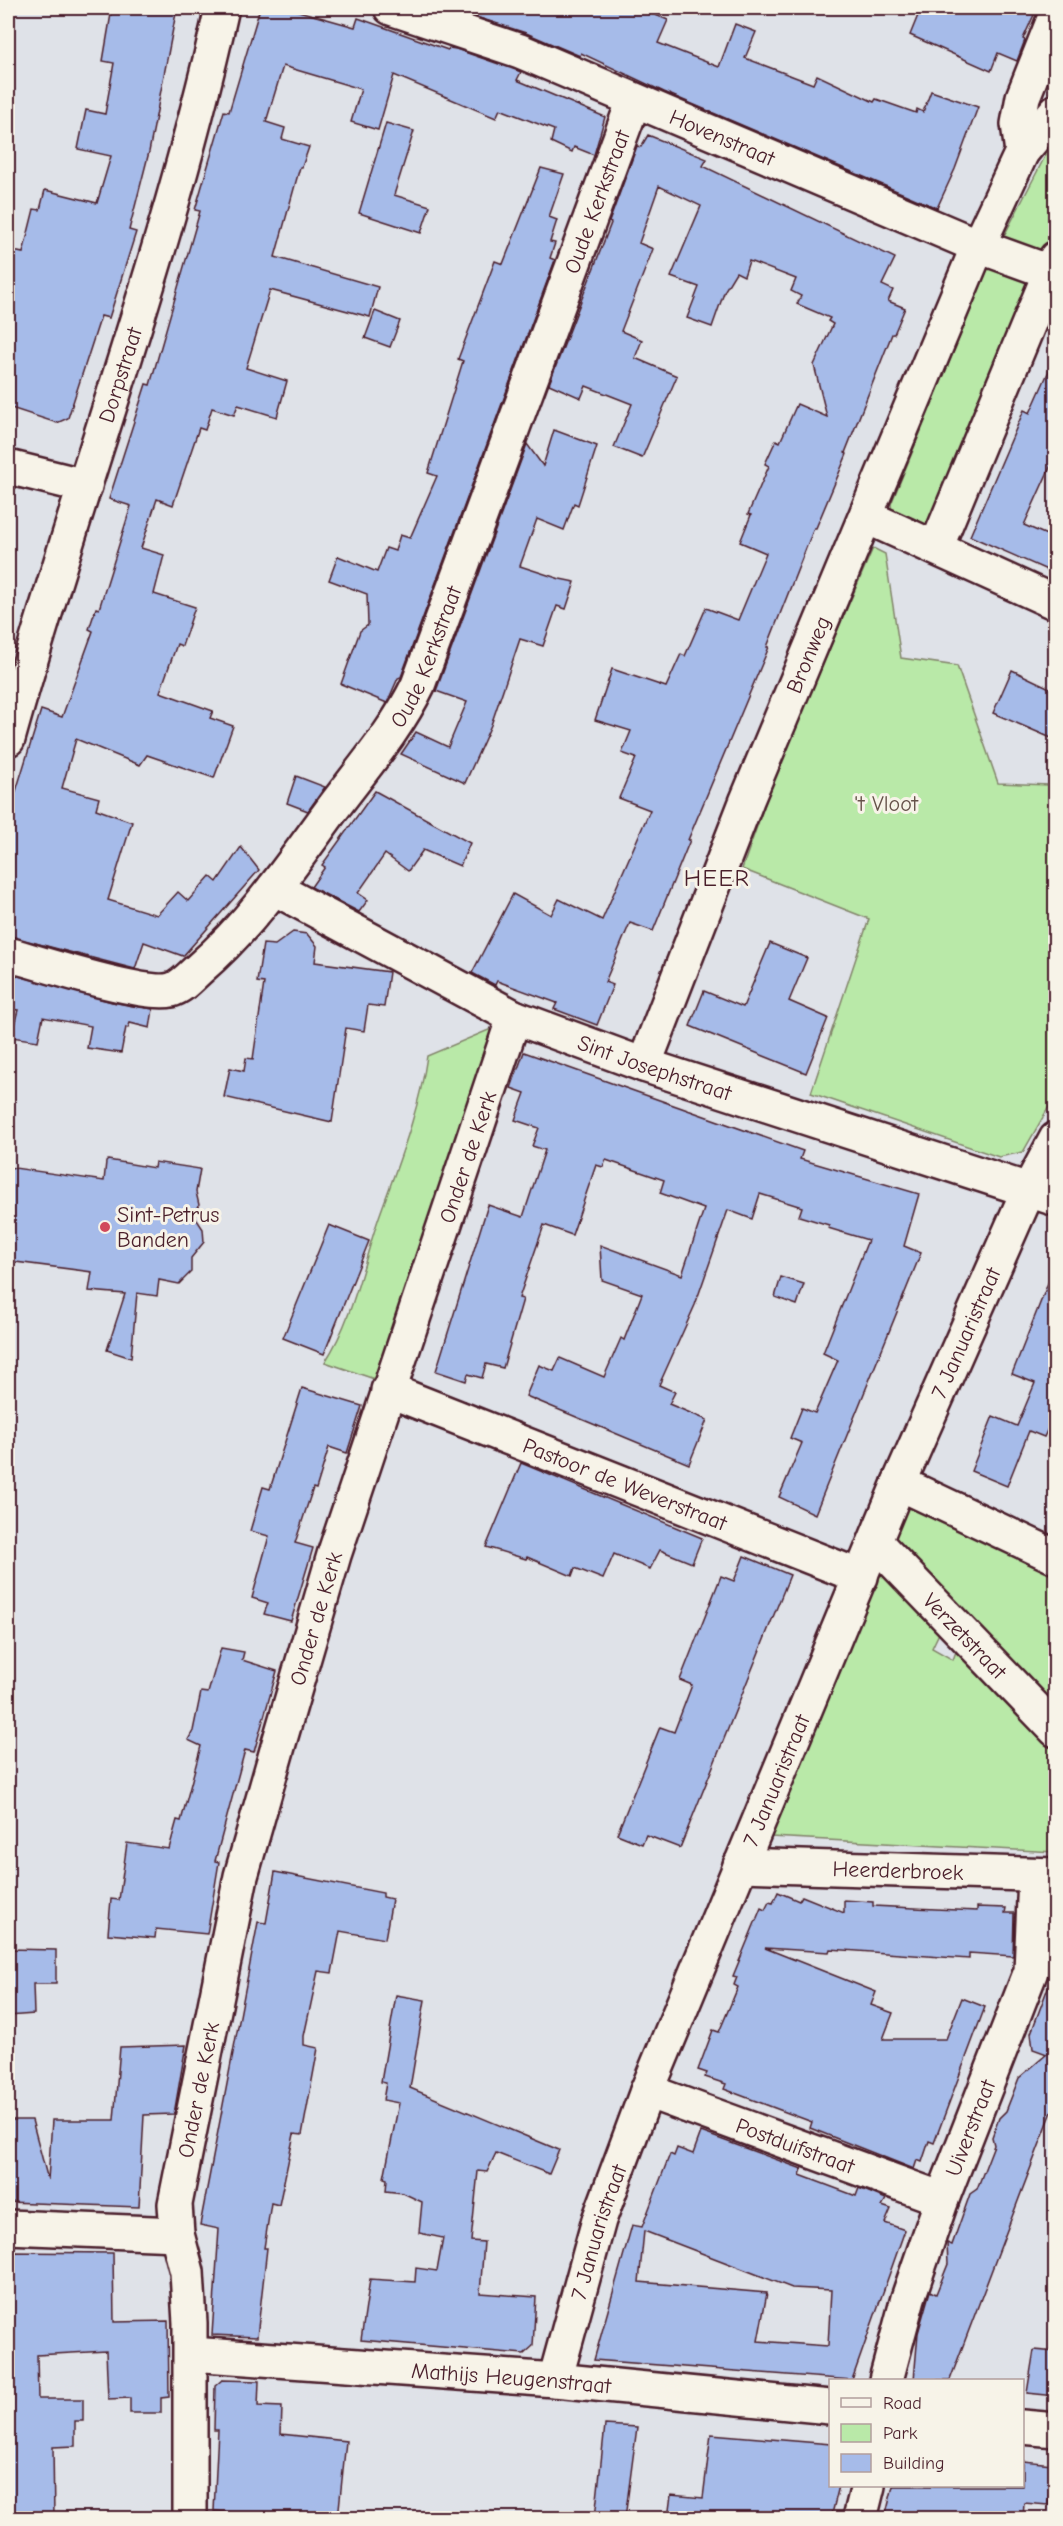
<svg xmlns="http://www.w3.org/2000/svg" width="1063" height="2526" font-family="'Comic Neue',sans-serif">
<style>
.green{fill:#b9e9a8;stroke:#82846a;stroke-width:1.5}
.building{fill:#a6bbe9;stroke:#4a1f2b;stroke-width:1.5;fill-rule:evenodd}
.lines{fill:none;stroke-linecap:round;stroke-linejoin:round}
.minor-casing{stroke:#4a1f2b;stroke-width:38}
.minor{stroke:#f7f3e8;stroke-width:33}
.poi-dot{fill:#d1495b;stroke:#f7f3e8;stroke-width:2}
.labels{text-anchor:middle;stroke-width:6;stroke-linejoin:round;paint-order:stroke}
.street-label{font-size:22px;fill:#4a1f2b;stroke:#f7f3e8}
.park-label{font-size:22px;fill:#66524a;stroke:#f7f3e8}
.poi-label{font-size:22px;fill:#4a1f2b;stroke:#f7f3e8;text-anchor:start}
.neighbourhood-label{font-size:24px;letter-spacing:1.5px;fill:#4a1f2b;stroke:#f7f3e8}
</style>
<rect width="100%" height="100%" fill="#dfe2e8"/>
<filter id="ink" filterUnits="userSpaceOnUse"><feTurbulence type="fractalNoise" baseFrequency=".0167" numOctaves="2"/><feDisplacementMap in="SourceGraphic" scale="12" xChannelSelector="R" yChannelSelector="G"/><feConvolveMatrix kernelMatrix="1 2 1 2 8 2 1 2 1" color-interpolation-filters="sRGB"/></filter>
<g filter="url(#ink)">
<g class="green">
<path d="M 1055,137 L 1055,230 L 923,534 L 892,515 L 891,504 L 990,263 Z"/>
<path d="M 873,548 L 885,554 L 901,658 L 957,666 L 998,783 L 1049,785 L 1056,822 L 1055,1096 L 1023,1152 L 999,1157 L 811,1093 L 869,919 L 742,869 L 774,778 Z"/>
<path d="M 491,1029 L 484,1058 L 383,1382 L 325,1362 C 353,1319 362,1267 378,1220 C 397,1166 419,1113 427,1056 Z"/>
<path d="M 903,1494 L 1055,1566 L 1055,1719 L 883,1543 Z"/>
<path d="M 877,1559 L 943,1625 L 932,1648 L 953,1660 L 960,1640 L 1055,1743 L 1055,1852 L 771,1837 Z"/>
</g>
<g class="building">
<path d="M 112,8 L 177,8 L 149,152 L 129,230 L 136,232 L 109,318 L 101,316 L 68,418 L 57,423 L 8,407 L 8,250 L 23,253 L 34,209 L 40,210 L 45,190 L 97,203 L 111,156 L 78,149 L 86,110 L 105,114 L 114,63 L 103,61 Z"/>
<path d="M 260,8 L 288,8 L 355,27 L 358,18 L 448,50 L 449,48 L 456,49 L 513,69 L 521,72 L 517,80 L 605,117 L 594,155 L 574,147 L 572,152 L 551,142 L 554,130 L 500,109 L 496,118 L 394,75 L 378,130 L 351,122 L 361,89 L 283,66 L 266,122 L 285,128 L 282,139 L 309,147 L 302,167 L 300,167 L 275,257 L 378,287 L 370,317 L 270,290 L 246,368 L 287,381 L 277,417 L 238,405 L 234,415 L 212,408 L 205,430 L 199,428 L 173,505 L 157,499 L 141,548 L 164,555 L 154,594 L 195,607 L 182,646 L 177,644 L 160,692 L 213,711 L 210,718 L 233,726 L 214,778 L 147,755 L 140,765 L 76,739 L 62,788 L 99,798 L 96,809 L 132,822 L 108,900 L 157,915 L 178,892 L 188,901 L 210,876 L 217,882 L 241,847 L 259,870 L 183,956 L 144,942 L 135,969 L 8,936 L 8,817 L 41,710 L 62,717 L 93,631 L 89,629 L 96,608 L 99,609 L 131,506 L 109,499 L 146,384 L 150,385 L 200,211 L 195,210 L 224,111 L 229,112 Z"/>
<path d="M 473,8 L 638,8 L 668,20 L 658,43 L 719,67 L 735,24 L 756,32 L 745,58 L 813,84 L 817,75 L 874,102 L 876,99 L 916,113 L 917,109 L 923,112 L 931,91 L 978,107 L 955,169 L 937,208 L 664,92 L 581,53 L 580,56 L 526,33 L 470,15 Z"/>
<path d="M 921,8 L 1037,8 L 1023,39 L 1025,40 L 1017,61 L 998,53 L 991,71 L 910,35 Z"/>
<path d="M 386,123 L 414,131 L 394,195 L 430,206 L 421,233 L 359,213 Z"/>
<path d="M 648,135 L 707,159 L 703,166 L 895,258 L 882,285 L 893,290 L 888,301 L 905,308 L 894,334 L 892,334 L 845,453 L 847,454 L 816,528 L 814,528 L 767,647 L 769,647 L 688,840 L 690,840 L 653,931 L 630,923 L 605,982 L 613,985 L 597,1025 L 554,1009 L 557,1003 L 497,981 L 495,985 L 472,973 L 513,894 L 551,915 L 559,899 L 602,920 L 650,810 L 619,798 L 636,758 L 622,753 L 631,731 L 595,720 L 612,669 L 666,687 L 681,654 L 685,656 L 706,608 L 738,620 L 766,553 L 740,542 L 751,515 L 748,514 L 769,466 L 765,464 L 776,440 L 780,442 L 797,404 L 827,417 L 814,365 L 833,324 L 828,321 L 830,318 L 797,304 L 801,296 L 791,291 L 796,279 L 749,261 L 744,276 L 736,272 L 725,290 L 712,327 L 687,318 L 699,287 L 671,277 L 701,206 L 659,186 L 639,243 L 653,249 L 621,331 L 642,340 L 635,358 L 677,376 L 642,458 L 614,447 L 632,404 L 586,386 L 581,398 L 549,384 L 611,223 L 609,222 L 637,146 L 641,147 Z"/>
<path d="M 541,168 L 564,174 L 549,217 L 557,220 L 550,242 L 555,243 L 550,258 L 555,260 L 401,677 L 398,678 L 387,703 L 341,684 L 360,631 L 368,625 L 367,594 L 329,580 L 338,556 L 377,572 L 386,548 L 395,551 L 400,535 L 410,538 L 437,476 L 428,473 L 463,361 L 458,359 L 495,261 L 503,264 Z"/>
<path d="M 375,311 L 400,321 L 390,347 L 365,338 Z"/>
<path d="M 1056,355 L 1056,454 L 1024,525 L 1056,539 L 1056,574 L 970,536 L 1024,410 L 1030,413 Z"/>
<path d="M 554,430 L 597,446 L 578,505 L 574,503 L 564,530 L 537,519 L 520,566 L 560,579 L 575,582 L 566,609 L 557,606 L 543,646 L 520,639 L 491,725 L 465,783 L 401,754 L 416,732 L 448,747 L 467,702 L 436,691 L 527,444 L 543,466 Z"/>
<path d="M 1012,670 L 1056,691 L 1056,740 L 993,713 Z"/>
<path d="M 296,776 L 325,787 L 308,811 L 287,803 Z"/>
<path d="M 375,791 L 470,843 L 460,866 L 423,850 L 408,871 L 385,854 L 358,893 L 368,900 L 359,912 L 311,887 L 325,867 L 322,865 Z"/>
<path d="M 293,932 L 307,934 L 317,946 L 315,962 L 389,972 L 384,1007 L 368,1005 L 364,1031 L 346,1028 L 332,1122 L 224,1097 L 230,1068 L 244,1071 L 246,1058 L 253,1059 L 264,983 L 257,982 L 263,944 L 275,945 Z"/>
<path d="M 770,943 L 807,958 L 789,1001 L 828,1018 L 806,1073 L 690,1026 L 704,991 L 743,1007 Z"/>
<path d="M 8,973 L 112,1002 L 153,1009 L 150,1028 L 130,1023 L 128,1028 L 126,1027 L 121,1053 L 87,1048 L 91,1026 L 43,1017 L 38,1041 L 11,1037 L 18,1010 L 8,1009 Z"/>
<path d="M 524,1052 L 803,1151 L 800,1159 L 919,1194 L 904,1246 L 921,1253 L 815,1514 L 779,1497 L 802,1443 L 790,1438 L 802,1408 L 815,1413 L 838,1360 L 823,1353 L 868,1240 L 828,1228 L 829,1225 L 799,1216 L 802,1207 L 760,1194 L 752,1219 L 728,1210 L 695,1305 L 659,1385 L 675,1392 L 669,1404 L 707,1420 L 689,1464 L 526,1396 L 539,1365 L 554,1371 L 560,1358 L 604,1377 L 621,1338 L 624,1340 L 642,1294 L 602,1280 L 600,1245 L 682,1275 L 704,1209 L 660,1193 L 664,1180 L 606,1160 L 603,1167 L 596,1165 L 572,1235 L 544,1225 L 519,1298 L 523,1299 L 503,1368 L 486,1364 L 482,1378 L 468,1374 L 466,1381 L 436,1371 L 488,1205 L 523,1217 L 545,1150 L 532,1146 L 539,1128 L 515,1120 L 525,1093 L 511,1088 Z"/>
<path d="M 108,1160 L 154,1168 L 155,1162 L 200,1169 L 196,1192 L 199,1205 L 195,1217 L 203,1229 L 204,1242 L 191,1258 L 191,1272 L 179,1284 L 159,1280 L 157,1296 L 137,1293 L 131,1358 L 107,1350 L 125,1294 L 89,1291 L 92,1272 L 8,1261 L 8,1167 L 104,1181 L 106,1162 Z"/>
<path d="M 329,1225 L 369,1241 L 324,1354 L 283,1338 Z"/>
<path d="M 1054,1268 L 1056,1411 L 1044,1437 L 1029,1431 L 1007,1486 L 971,1471 L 993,1416 L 1017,1426 L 1035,1383 L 1012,1374 Z"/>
<path d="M 781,1277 L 804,1284 L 797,1305 L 775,1297 Z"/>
<path d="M 302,1388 L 362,1406 L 347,1453 L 329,1447 L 316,1489 L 313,1488 L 295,1543 L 313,1548 L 291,1621 L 264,1614 L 268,1603 L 252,1598 L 269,1536 L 250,1531 L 263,1487 L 270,1489 Z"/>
<path d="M 521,1463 L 702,1538 L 692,1563 L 660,1550 L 650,1569 L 614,1554 L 603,1579 L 575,1568 L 572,1576 L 527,1557 L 526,1559 L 486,1547 Z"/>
<path d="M 744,1556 L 790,1575 L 680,1848 L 646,1835 L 642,1844 L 617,1834 L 660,1727 L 674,1732 L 692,1685 L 680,1680 L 721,1576 L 734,1581 Z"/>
<path d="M 221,1648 L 244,1652 L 242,1660 L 277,1671 L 254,1752 L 245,1750 L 215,1861 L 219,1862 L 207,1934 L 156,1929 L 155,1938 L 108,1934 L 111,1899 L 119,1900 L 127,1843 L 169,1849 L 177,1820 L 181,1821 L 201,1746 L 188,1740 L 193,1731 L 201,1692 L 208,1693 Z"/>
<path d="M 275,1872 L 383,1893 L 383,1897 L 392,1899 L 385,1939 L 340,1931 L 332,1973 L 318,1971 L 304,2036 L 304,2045 L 318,2048 L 302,2135 L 294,2134 L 279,2205 L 271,2203 L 264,2248 L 267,2248 L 257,2337 L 212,2335 L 219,2229 L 200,2225 L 258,1922 L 266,1923 Z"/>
<path d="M 778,1892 L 799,1901 L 802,1896 L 844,1913 L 844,1900 L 873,1902 L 873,1906 L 977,1911 L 977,1907 L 1006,1908 L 1005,1913 L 1014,1913 L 1013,1956 L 969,1953 L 969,1959 L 830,1949 L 829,1952 L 765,1948 L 876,1992 L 871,2005 L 893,2013 L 883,2039 L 946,2039 L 962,1998 L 985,2007 L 934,2143 L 929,2141 L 922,2162 L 917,2160 L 914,2169 L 810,2128 L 812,2122 L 724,2089 L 726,2084 L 705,2077 L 707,2073 L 698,2070 L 713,2030 L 719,2032 L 738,1987 L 734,1985 L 737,1977 L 733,1976 L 761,1908 L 765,1910 L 769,1902 L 773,1903 Z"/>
<path d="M 1052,1915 L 1056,1915 L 1056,1961 L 1050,1960 Z"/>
<path d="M 8,1949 L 56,1950 L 56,1984 L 33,1984 L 34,2014 L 8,2016 Z"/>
<path d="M 1053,1974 L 1056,1975 L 1056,2101 L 950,2380 L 914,2380 L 918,2333 L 930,2291 L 936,2294 L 948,2264 L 947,2243 L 952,2245 L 970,2194 L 977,2189 L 994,2145 L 992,2137 L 999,2118 L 1006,2111 L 1019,2078 L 1047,2054 L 1033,2049 L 1031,2033 Z"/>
<path d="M 396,1995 L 425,2000 L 410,2088 L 559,2150 L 549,2174 L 496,2153 L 487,2172 L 478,2171 L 471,2241 L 484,2242 L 480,2293 L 536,2297 L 533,2346 L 524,2354 L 361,2340 L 370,2279 L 415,2282 L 416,2268 L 437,2271 L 443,2238 L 419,2233 L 422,2202 L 403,2193 L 386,2191 L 387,2179 L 384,2178 L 399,2103 L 383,2100 L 386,2083 L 381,2082 Z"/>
<path d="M 186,2045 L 174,2114 L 144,2115 L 139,2207 L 8,2202 L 8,2120 L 32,2120 L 48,2180 L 52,2120 L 114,2120 L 120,2047 Z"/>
<path d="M 701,2132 L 802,2169 L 800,2175 L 856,2196 L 859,2188 L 886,2199 L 882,2206 L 891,2209 L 885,2223 L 905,2230 L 852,2380 L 594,2360 L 632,2225 L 642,2227 L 670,2154 L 674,2156 L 677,2148 L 693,2154 ZM 644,2231 L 792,2288 L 831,2290 L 828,2346 L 758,2341 L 767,2293 L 639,2282 Z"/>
<path d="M 8,2252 L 113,2253 L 114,2322 L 168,2321 L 169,2397 L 161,2398 L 161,2413 L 130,2413 L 130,2398 L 108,2399 L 106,2351 L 37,2355 L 38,2399 L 83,2399 L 83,2421 L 75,2421 L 75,2446 L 53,2447 L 54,2518 L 8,2518 Z"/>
<path d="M 1034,2350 L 1056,2352 L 1056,2396 L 1027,2393 Z"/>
<path d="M 222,2380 L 259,2381 L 258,2406 L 282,2407 L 281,2434 L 346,2441 L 338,2518 L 284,2518 L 214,2511 L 218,2430 L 214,2430 L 215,2386 Z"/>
<path d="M 605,2425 L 637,2427 L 625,2518 L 595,2518 Z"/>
<path d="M 711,2434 L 831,2444 L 831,2486 L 839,2486 L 831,2518 L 668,2518 L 671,2495 L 703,2498 Z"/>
<path d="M 1023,2461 L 1052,2464 L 1048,2505 L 1024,2503 L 1023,2518 L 885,2518 L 893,2486 L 1023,2486 Z"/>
</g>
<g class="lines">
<g class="minor-casing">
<g id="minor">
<path id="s1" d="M 391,8 L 520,51 L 978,246 L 1050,272"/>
<path d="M 1022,152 L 1018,124 L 1023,97 L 1056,14"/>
<path d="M 8,467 L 85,486"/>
<path d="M 867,517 L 1056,603"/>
<path d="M 936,548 L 1056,258"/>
<path id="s2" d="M 8,739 C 76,494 167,256 222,8"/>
<path id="s3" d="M 274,888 L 514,1017 L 644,1065 L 1056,1199"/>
<path id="s4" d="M 8,954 C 40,963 144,997 171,990 C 182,987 191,976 200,968 C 253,922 292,864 333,808 C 363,768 397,729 418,685 L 634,100"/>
<path id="s5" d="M 644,1065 L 747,800 L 978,246 L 1022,152 L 1056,111"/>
<path id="s6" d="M 388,1390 L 861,1577"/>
<path d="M 899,1483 L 1056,1557"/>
<path id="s7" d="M 875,1542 L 1056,1730"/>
<path id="s8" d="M 740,1865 L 1056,1875"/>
<path id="s9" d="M 647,2091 L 942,2199"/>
<path d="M 8,2227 L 177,2234"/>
<path id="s10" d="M 191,2354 L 555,2380 L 830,2407"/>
<path id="s11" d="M 555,2380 L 599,2220 L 647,2091 L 899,1483 L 1028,1191 L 1056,1139"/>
<path id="s12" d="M 886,2380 L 908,2298 L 942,2199 L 1031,1971 L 1035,1875"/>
<path d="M 1022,2427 L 1056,2430"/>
<path id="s13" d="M 190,2518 L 190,2323 L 187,2272 L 177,2234 L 175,2204 L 241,1876 L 279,1743 L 334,1555 L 514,1017"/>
<path d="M 860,2518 L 868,2486"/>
</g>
</g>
<use href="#minor" class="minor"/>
</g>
</g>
<circle class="poi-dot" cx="105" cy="1227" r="6"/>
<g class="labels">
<g class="street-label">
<text dy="8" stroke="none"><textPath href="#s1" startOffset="356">Hovenstraat</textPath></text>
<text dy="8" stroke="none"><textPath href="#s4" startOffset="1078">Oude Kerkstraat</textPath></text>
<text dy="8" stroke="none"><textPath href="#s2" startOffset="381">Dorpstraat</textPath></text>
<text dy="8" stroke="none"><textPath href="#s4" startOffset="592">Oude Kerkstraat</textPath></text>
<text dy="8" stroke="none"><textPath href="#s5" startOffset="442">Bronweg</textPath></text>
<text dy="8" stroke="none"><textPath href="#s3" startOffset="422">Sint Josephstraat</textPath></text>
<text dy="8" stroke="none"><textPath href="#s13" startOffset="1404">Onder de Kerk</textPath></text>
<text dy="8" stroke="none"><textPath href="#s11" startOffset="1126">7 Januaristraat</textPath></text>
<text dy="8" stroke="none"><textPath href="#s6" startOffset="255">Pastoor de Weverstraat</textPath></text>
<text dy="8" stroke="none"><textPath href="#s13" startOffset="918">Onder de Kerk</textPath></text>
<text dy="8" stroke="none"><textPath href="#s7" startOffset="130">Verzetstraat</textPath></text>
<text dy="8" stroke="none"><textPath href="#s11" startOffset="640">7 Januaristraat</textPath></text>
<text dy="8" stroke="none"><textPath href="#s8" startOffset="158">Heerderbroek</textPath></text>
<text dy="8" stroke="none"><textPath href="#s13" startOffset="432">Onder de Kerk</textPath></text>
<text dy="8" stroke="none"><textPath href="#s12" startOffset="266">Uiverstraat</textPath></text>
<text dy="8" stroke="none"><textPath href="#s9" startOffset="158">Postduifstraat</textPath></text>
<text dy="8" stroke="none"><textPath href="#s11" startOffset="154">7 Januaristraat</textPath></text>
<text dy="8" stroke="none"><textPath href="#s10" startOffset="321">Mathijs Heugenstraat</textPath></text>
</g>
<g class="park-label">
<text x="886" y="811">'t Vloot</text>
</g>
<g class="poi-label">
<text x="117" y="1222">Sint-Petrus<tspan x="117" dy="25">Banden</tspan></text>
</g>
<g class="neighbourhood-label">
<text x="717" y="886">HEER</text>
</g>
</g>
<rect width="1063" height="2526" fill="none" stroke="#f7f3e8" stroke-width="30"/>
<rect x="15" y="15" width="1033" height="2496" fill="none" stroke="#4a1f2b" stroke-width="2" filter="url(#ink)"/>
<rect x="829" y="2379" width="195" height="108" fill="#f7f3e8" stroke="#b29e9c" stroke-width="1.5"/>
<rect x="841" y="2398" width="30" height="9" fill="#f7f3e8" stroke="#b29e9c" stroke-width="1.5"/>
<text x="883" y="2409" font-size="18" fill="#4a1f2b">Road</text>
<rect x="841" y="2424" width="30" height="18" fill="#b9e9a8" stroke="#b29e9c" stroke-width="1.5"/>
<text x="883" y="2439" font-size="18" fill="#4a1f2b">Park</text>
<rect x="841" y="2454" width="30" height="18" fill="#a6bbe9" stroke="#b29e9c" stroke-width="1.5"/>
<text x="883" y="2469" font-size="18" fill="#4a1f2b">Building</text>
</svg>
